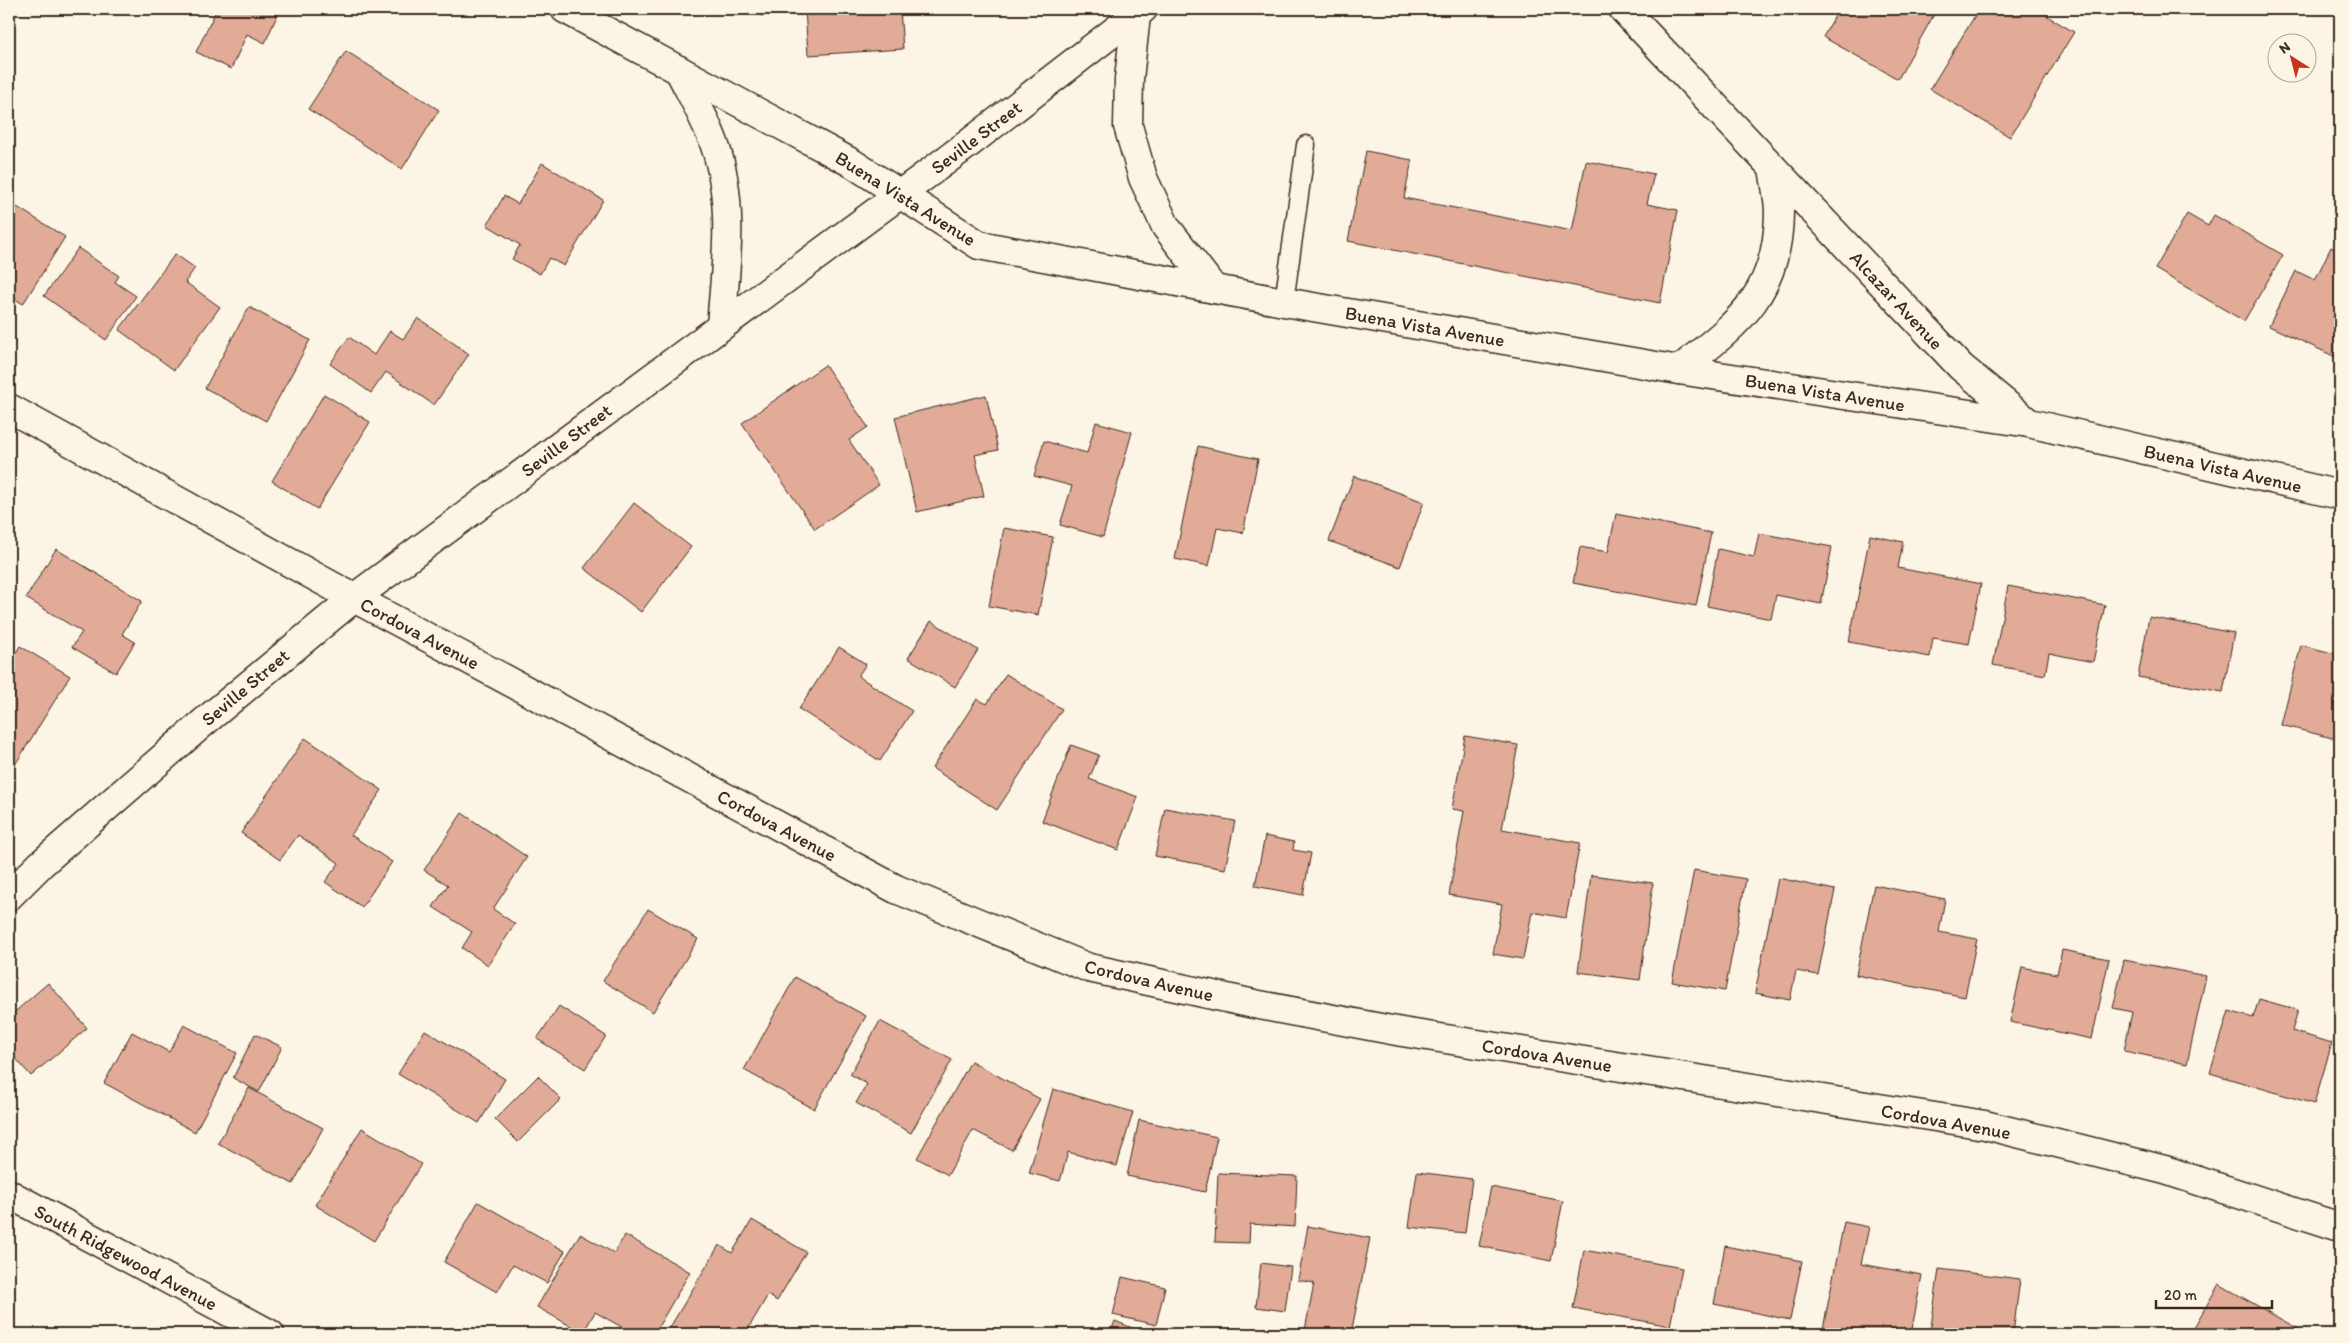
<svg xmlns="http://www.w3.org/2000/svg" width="2349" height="1343" font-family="Itim,sans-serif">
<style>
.building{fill:#e2ab98;stroke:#3b2a1e}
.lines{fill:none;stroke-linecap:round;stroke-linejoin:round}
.lane-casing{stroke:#3b2a1e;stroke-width:21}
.street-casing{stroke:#3b2a1e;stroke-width:31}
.secondary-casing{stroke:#3b2a1e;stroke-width:31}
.lane{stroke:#fcf5e5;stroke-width:18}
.street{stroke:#fcf5e5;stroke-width:28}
.secondary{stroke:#fcf5e5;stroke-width:28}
.labels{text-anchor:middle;stroke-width:4;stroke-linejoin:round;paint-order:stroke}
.street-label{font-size:19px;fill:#3b2a1e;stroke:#fcf5e5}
</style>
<rect width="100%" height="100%" fill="#fcf5e5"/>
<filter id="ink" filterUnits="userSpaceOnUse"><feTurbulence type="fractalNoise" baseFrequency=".02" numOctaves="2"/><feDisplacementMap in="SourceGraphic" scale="10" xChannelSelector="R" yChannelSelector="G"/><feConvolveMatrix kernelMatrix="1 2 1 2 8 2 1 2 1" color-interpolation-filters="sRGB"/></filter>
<g filter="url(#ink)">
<g class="building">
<path d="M 217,9 L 280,9 L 265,43 L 247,34 L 231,69 L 196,52 Z"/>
<path d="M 749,9 L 766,9 L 762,16 Z"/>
<path d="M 805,9 L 900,9 L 903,49 L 808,55 Z"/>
<path d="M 1839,9 L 1937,9 L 1898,79 L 1823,37 Z"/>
<path d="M 1979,9 L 2051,9 L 2047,16 L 2074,32 L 2010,137 L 1930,89 Z"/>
<path d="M 346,51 L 439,110 L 402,169 L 308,109 Z"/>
<path d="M 9,109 L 13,112 L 9,119 Z"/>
<path d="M 1366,151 L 1412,160 L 1404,198 L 1572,231 L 1586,161 L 1654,174 L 1647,204 L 1678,210 L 1660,303 L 1348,241 Z"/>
<path d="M 542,163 L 603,200 L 564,266 L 549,258 L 540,274 L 512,259 L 520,245 L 487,225 L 504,196 L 518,204 Z"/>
<path d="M 17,207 L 65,237 L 23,304 L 9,295 L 9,220 Z"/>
<path d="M 2187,214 L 2208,226 L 2214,215 L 2283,255 L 2244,321 L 2155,269 Z"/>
<path d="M 2331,247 L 2340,251 L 2340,359 L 2269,326 L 2296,271 L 2315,280 Z"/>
<path d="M 78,248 L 119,276 L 115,282 L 136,296 L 106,340 L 44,296 Z"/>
<path d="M 175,254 L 195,268 L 185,282 L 220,307 L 174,370 L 119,330 Z"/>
<path d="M 249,307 L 310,340 L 266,421 L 205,388 Z"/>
<path d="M 418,318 L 469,354 L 434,405 L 386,372 L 371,393 L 330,364 L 349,337 L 374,355 L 390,331 L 403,339 Z"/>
<path d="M 825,365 L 868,427 L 849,440 L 879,485 L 815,529 L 742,423 Z"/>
<path d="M 324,394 L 370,422 L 317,509 L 272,481 Z"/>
<path d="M 986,395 L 998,450 L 975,455 L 984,496 L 917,512 L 895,417 Z"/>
<path d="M 1096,422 L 1132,432 L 1103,537 L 1060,525 L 1072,486 L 1034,476 L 1044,441 L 1087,453 Z"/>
<path d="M 1198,446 L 1258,459 L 1243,533 L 1217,528 L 1209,566 L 1175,559 Z"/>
<path d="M 1354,476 L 1424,502 L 1400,567 L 1329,541 Z"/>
<path d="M 634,503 L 691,547 L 641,612 L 584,568 Z"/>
<path d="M 1616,514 L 1711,533 L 1696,606 L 1573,583 L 1580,547 L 1608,552 Z"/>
<path d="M 1004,528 L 1053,537 L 1038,615 L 989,606 Z"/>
<path d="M 1759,533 L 1832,547 L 1821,604 L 1776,595 L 1771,619 L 1707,606 L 1718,549 L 1754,557 Z"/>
<path d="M 1870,535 L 1903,542 L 1898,568 L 1981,584 L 1969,644 L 1933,638 L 1930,657 L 1849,642 Z"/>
<path d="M 56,549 L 142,601 L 122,634 L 135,642 L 116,673 L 72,647 L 82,632 L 26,598 Z"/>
<path d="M 2008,586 L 2105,605 L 2093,662 L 2049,653 L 2045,675 L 1993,665 Z"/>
<path d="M 2149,617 L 2234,633 L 2223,692 L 2138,677 Z"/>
<path d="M 931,621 L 978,650 L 955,687 L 908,658 Z"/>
<path d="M 2301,645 L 2340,655 L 2340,740 L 2281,725 Z"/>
<path d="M 20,646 L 70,676 L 13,768 L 9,766 L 9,664 Z"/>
<path d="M 839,647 L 866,664 L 858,676 L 912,711 L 880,761 L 799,709 Z"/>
<path d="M 1006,674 L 1062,709 L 997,810 L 932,768 L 977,699 L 987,704 Z"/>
<path d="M 1465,736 L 1518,745 L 1502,829 L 1580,843 L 1566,918 L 1532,912 L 1523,959 L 1493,954 L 1502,904 L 1449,895 L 1464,811 L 1452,809 Z"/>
<path d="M 305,738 L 382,790 L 351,835 L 392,862 L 362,907 L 325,882 L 339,863 L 298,835 L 280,860 L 241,833 Z"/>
<path d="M 1071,745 L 1099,755 L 1089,779 L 1138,797 L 1118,850 L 1042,821 Z"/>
<path d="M 1165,808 L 1235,821 L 1225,869 L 1155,856 Z"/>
<path d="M 462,813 L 527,857 L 493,909 L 515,924 L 488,965 L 462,948 L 472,932 L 433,907 L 448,885 L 424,870 Z"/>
<path d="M 1265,836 L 1294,842 L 1293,850 L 1311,853 L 1303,895 L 1255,886 Z"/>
<path d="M 1694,870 L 1746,879 L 1725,991 L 1672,982 Z"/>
<path d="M 1591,875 L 1653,883 L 1640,980 L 1578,972 Z"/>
<path d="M 1778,878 L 1835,890 L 1818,975 L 1796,971 L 1790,1000 L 1755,993 Z"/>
<path d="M 1874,885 L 1945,899 L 1939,932 L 1977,939 L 1965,997 L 1856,975 Z"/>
<path d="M 648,909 L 698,939 L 653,1012 L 603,981 Z"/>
<path d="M 2062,950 L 2109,959 L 2092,1039 L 2010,1022 L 2022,967 L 2057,974 Z"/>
<path d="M 2124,960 L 2206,976 L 2187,1064 L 2124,1051 L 2132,1012 L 2113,1008 Z"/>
<path d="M 795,977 L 866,1016 L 814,1109 L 744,1070 Z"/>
<path d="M 48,983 L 87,1028 L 31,1076 L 9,1051 L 9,1017 Z"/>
<path d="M 2259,999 L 2298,1010 L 2292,1031 L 2332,1043 L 2314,1104 L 2210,1073 L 2229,1011 L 2253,1018 Z"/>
<path d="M 559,1006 L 606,1036 L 585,1069 L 537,1039 Z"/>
<path d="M 880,1021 L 952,1060 L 911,1133 L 856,1103 L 867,1084 L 850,1074 Z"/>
<path d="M 184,1025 L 237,1053 L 195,1132 L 104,1083 L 132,1032 L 169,1052 Z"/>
<path d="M 425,1030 L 505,1079 L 479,1123 L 398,1074 Z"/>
<path d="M 255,1034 L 282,1047 L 259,1092 L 233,1078 Z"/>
<path d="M 971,1061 L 1040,1099 L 1012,1150 L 973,1130 L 948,1175 L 917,1158 Z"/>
<path d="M 538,1076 L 561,1099 L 518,1142 L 495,1119 Z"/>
<path d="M 249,1088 L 323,1128 L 293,1184 L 218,1143 Z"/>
<path d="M 1053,1089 L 1133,1112 L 1117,1166 L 1068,1152 L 1060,1181 L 1029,1173 Z"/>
<path d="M 1139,1120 L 1217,1137 L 1205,1192 L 1127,1176 Z"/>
<path d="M 362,1128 L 421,1164 L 374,1241 L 315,1205 Z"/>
<path d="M 1417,1172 L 1472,1179 L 1465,1233 L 1409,1227 Z"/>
<path d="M 1218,1173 L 1297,1176 L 1295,1227 L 1250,1224 L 1249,1243 L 1215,1242 Z"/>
<path d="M 1491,1187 L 1563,1201 L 1551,1261 L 1479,1246 Z"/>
<path d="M 478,1202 L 565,1251 L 547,1283 L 513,1265 L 497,1292 L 444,1262 Z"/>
<path d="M 752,1220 L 806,1252 L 777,1301 L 768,1295 L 745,1334 L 666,1334 L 719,1245 L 732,1253 Z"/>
<path d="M 1844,1222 L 1869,1227 L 1861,1264 L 1922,1275 L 1911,1334 L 1890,1334 L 1873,1331 L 1872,1334 L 1822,1334 Z"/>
<path d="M 1308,1226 L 1370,1238 L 1351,1334 L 1328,1334 L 1305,1330 L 1314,1283 L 1298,1280 Z"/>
<path d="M 580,1234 L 614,1253 L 625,1235 L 690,1272 L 654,1334 L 634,1334 L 595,1312 L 583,1333 L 537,1307 Z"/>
<path d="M 1725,1246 L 1802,1261 L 1790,1320 L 1714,1304 Z"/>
<path d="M 1584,1250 L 1682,1268 L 1670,1326 L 1573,1308 Z"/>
<path d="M 1261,1263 L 1291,1267 L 1285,1311 L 1256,1307 Z"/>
<path d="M 1939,1269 L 2020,1279 L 2013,1334 L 1930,1334 Z"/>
<path d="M 1122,1277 L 1165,1287 L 1156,1325 L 1113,1315 Z"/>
<path d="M 2219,1284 L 2307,1334 L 2190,1334 Z"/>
<path d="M 1115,1321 L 1147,1334 L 1110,1334 Z"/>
</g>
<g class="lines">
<g class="lane-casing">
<path id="lane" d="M 1284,302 L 1306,145"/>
</g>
<g class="street-casing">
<g id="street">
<path d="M 565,9 L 852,163 L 979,245 L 1284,302 L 1679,370 L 2029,423 L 2340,495"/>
<path d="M 1623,9 L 1961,367 L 2029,423"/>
<path d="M 1136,15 L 1129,79 L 1128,126 L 1143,178 L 1166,227 L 1214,289"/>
<path d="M 679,70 C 691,94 705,118 714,143 C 735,200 726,266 721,325"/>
<path d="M 1679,370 C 1738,323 1778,295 1779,213 C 1779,198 1775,183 1773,168"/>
<path d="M 9,408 L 354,598 L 896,889 L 1089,968 L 1254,1004 L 1402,1032 L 1985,1125 L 2165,1170 L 2340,1227"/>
<path d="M 9,896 L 41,864 L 204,722 L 354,598 L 968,144 L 1143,9"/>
</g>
</g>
<g class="secondary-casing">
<path id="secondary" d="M 9,1194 L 270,1334"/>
</g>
<use href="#lane" class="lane"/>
<use href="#street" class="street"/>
<use href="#secondary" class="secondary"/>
</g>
</g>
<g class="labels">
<g class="street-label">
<text transform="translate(976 137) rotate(-37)" y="7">Seville Street</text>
<text transform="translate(906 198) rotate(32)" y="7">Buena Vista Avenue</text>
<text transform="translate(1897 300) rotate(47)" y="7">Alcazar Avenue</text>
<text transform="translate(1425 326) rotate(10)" y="7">Buena Vista Avenue</text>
<text transform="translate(1825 392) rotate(9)" y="7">Buena Vista Avenue</text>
<text transform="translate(566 440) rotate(-37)" y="7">Seville Street</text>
<text transform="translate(2223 468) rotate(13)" y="7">Buena Vista Avenue</text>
<text transform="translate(420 633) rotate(28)" y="7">Cordova Avenue</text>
<text transform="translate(245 687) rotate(-40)" y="7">Seville Street</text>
<text transform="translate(777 825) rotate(28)" y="7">Cordova Avenue</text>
<text transform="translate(1149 980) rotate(13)" y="7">Cordova Avenue</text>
<text transform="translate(1547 1055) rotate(9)" y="7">Cordova Avenue</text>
<text transform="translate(1946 1121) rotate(10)" y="7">Cordova Avenue</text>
<text transform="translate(126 1257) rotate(28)" y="7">South Ridgewood Avenue</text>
</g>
</g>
<rect width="2349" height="1343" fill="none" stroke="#fcf5e5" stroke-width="30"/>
<rect x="15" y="15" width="2319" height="1313" fill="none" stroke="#3b2a1e" stroke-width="2" filter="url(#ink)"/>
<g transform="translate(2292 58) rotate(324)"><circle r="24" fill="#fcf5e5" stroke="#afa495"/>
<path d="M0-4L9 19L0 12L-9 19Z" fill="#c8321e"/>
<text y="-8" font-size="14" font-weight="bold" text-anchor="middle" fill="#3b2a1e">N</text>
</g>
<path d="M2156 1300v8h116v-8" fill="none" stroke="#3b2a1e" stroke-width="2.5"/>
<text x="2164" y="1300" font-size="15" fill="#3b2a1e" stroke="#fcf5e5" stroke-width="4" paint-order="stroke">20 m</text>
</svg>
